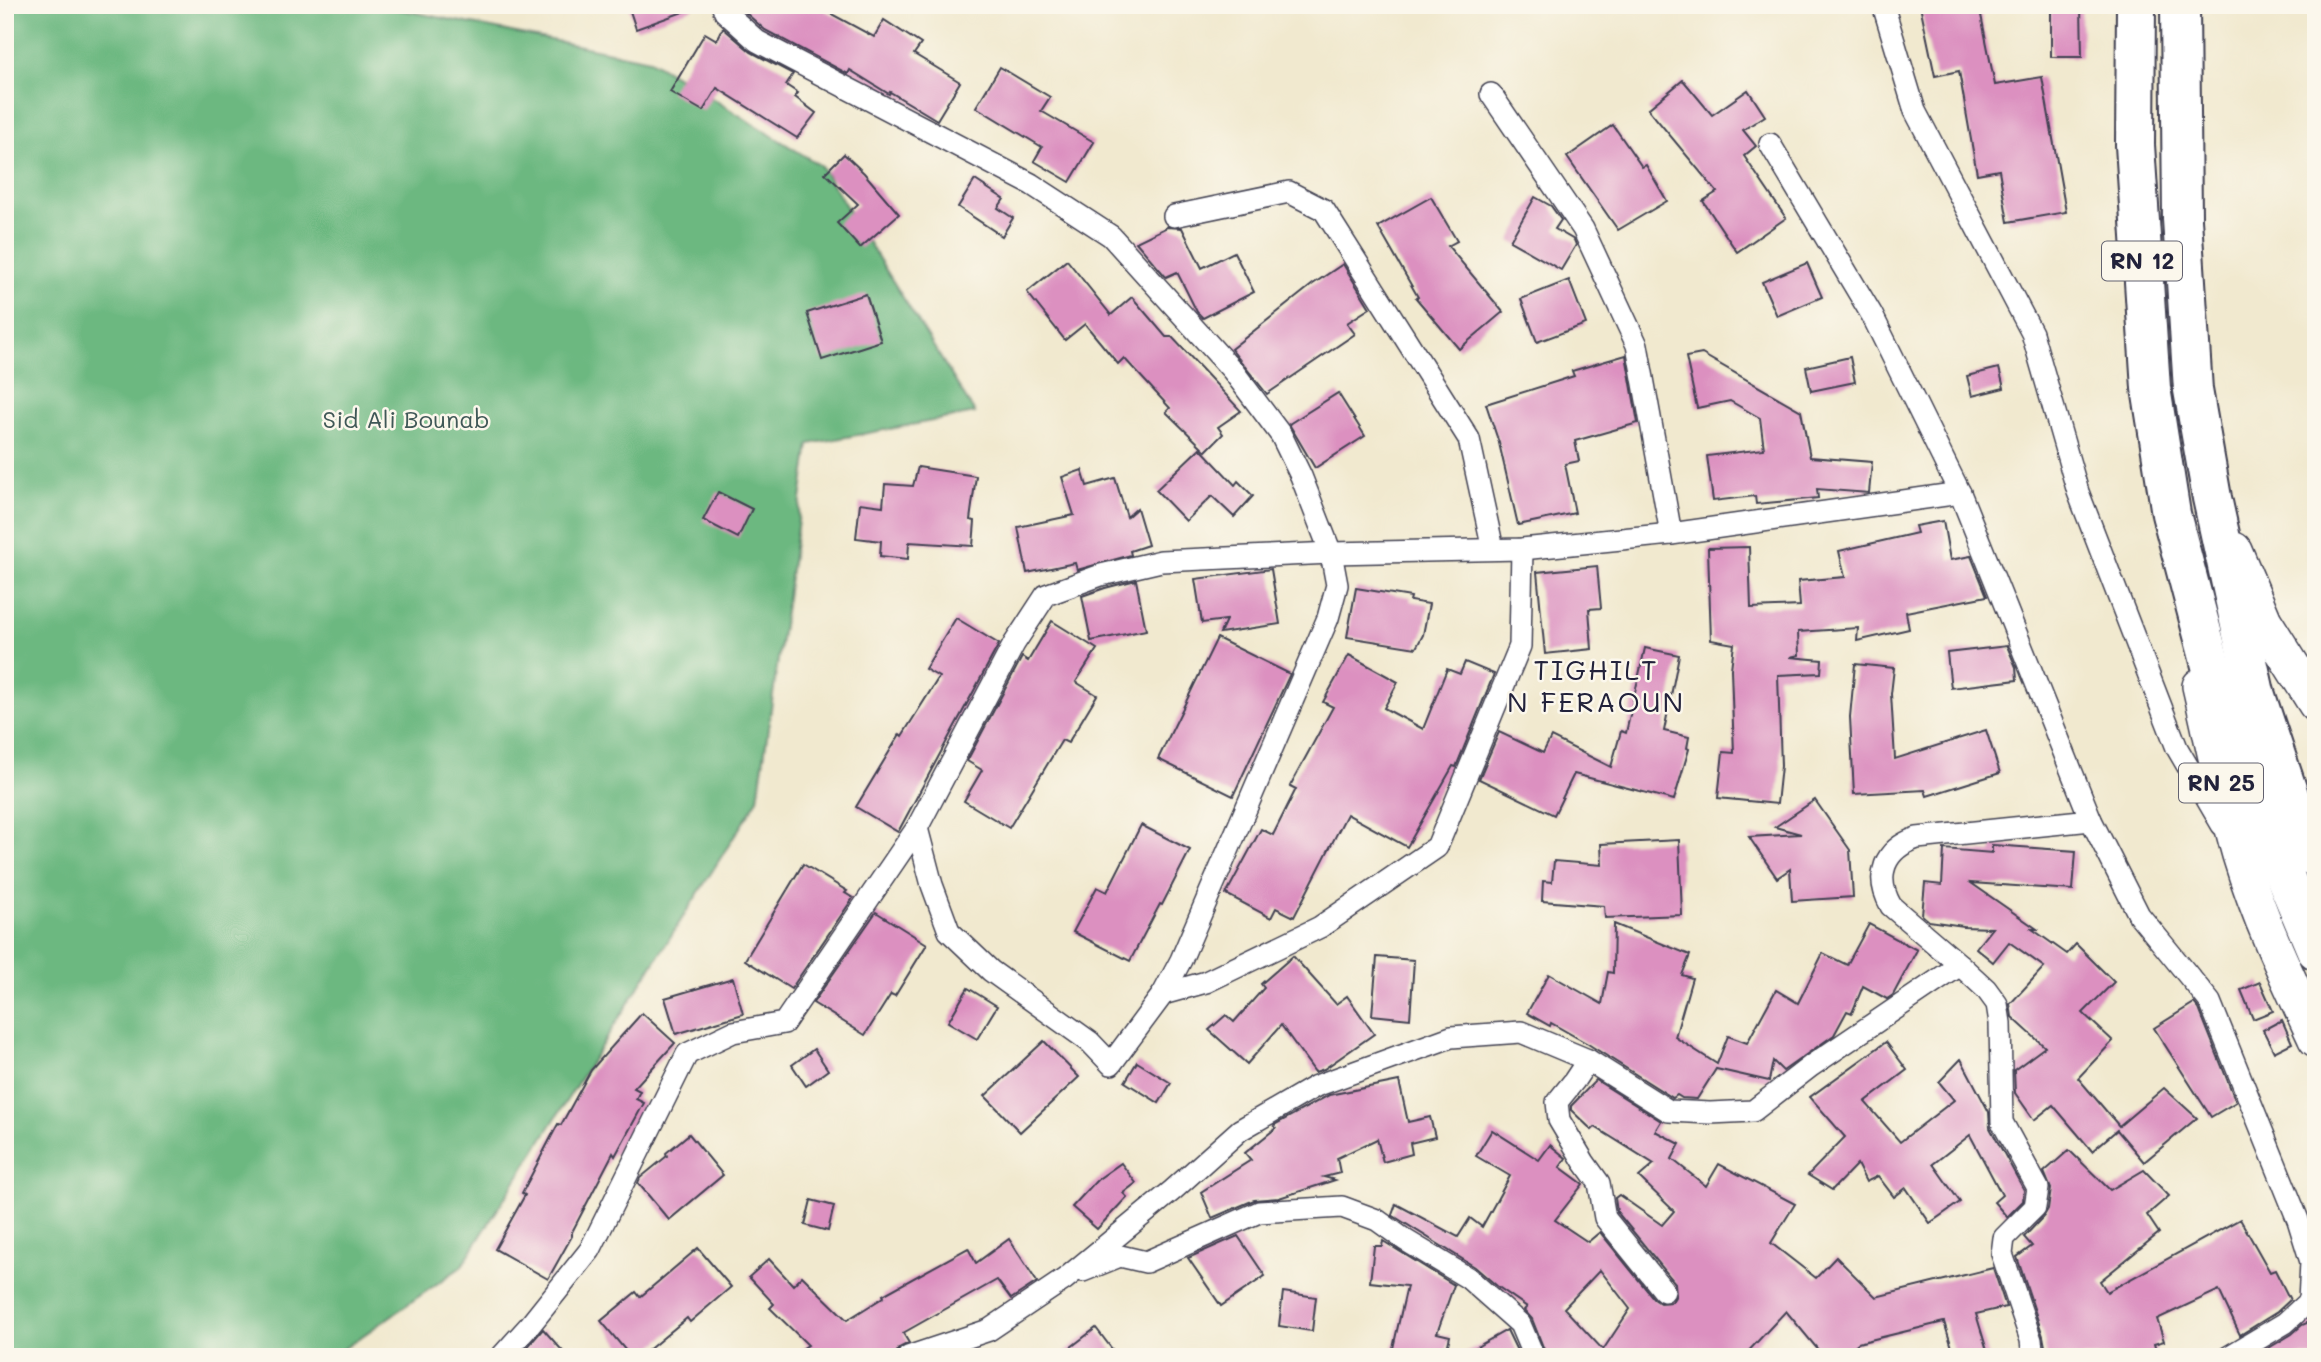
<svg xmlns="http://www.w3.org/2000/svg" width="2321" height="1362" font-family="Mali,sans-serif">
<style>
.forest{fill:#6cb880;stroke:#476d5e;stroke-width:2}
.building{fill:#dc90c0;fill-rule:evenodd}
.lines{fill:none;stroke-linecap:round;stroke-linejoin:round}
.street-casing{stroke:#414051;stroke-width:24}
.primary-casing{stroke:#414051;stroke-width:38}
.highway-casing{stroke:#414051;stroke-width:42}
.street{stroke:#fff;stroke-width:21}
.primary{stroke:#fff;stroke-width:35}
.highway{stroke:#fff;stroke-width:38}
.labels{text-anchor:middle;stroke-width:5;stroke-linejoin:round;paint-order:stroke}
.shield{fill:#fbf7ec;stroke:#636270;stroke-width:2}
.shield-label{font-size:23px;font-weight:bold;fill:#22223b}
.park-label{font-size:24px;fill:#405857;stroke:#fbf7ec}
.quarter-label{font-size:28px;letter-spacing:2px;fill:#22223b;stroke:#fbf7ec}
</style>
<rect width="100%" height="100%" fill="#fbf7ec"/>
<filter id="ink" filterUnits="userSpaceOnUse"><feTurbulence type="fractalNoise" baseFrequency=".0143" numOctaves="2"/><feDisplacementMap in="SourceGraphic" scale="14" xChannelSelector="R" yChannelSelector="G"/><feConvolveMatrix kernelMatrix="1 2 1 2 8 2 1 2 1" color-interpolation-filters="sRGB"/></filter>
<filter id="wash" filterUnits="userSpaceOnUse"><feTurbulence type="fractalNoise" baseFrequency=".00686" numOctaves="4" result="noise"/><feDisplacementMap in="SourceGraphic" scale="28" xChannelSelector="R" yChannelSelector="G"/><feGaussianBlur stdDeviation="1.57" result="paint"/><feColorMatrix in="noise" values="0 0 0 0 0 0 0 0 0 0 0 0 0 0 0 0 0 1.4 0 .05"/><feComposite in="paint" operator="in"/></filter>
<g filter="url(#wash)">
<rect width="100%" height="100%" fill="#f1e9cf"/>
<path class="forest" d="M 5,5 L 378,5 L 650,60 L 821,166 L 975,413 L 809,444 L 758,799 L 461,1267 L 332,1357 L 5,1357 Z"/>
<g id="blocks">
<g class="building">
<path d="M 628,5 L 694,5 L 694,8 L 636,29 Z"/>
<path d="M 737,5 L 815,5 L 874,37 L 884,20 L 921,44 L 914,54 L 960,82 L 937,120 L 890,92 L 889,94 L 850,70 L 848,74 L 765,30 Z"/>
<path d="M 1920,5 L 1979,5 L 1995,85 L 2042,77 L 2066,212 L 2008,222 L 1999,170 L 1977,174 L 1959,71 L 1935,76 Z"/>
<path d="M 2051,5 L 2081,5 L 2082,57 L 2051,57 Z"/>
<path d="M 723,28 L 751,52 L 793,74 L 786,85 L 798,93 L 795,97 L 816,113 L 797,138 L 717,88 L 703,111 L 670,92 L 705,33 L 717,40 Z"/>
<path d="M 1000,67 L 1050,97 L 1041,111 L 1094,142 L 1070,182 L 1034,161 L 1042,147 L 976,107 Z"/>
<path d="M 1683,80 L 1712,115 L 1748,90 L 1765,116 L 1743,130 L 1756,146 L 1744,156 L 1786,218 L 1737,252 L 1703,201 L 1717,192 L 1648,109 Z"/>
<path d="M 1613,125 L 1642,167 L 1646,165 L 1667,201 L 1618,230 L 1567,157 Z"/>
<path d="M 844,154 L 864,173 L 899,214 L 860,248 L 837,223 L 858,204 L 825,173 Z"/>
<path d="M 975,180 L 1004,199 L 998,208 L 1013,218 L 1002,236 L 958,207 Z"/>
<path d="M 1431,197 L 1457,241 L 1448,246 L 1503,312 L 1459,349 L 1416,298 L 1418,297 L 1378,227 Z"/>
<path d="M 1535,197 L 1551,206 L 1561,220 L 1555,229 L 1574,240 L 1576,245 L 1561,270 L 1510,241 Z"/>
<path d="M 1167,227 L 1182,228 L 1202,268 L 1234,252 L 1254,292 L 1203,318 L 1197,312 L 1177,272 L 1166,277 L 1136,242 Z"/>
<path d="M 1067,260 L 1111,315 L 1132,297 L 1166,337 L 1172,337 L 1241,411 L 1218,427 L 1223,434 L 1206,451 L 1166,412 L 1170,408 L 1124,358 L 1118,364 L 1085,324 L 1065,340 L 1027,292 Z"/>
<path d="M 1807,263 L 1822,297 L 1777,316 L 1762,282 Z"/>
<path d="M 1343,264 L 1370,308 L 1347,323 L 1355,334 L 1267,394 L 1231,349 L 1313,284 Z"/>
<path d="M 1569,280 L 1586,324 L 1537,342 L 1521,299 Z"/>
<path d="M 866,294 L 881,341 L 822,360 L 807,313 Z"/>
<path d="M 1702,354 L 1801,411 L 1810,457 L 1872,462 L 1869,493 L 1817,489 L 1818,498 L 1756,504 L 1755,496 L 1713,501 L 1707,456 L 1764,449 L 1760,418 L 1730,401 L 1697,408 L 1686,357 Z"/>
<path d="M 1626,355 L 1638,423 L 1575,441 L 1579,461 L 1565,464 L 1575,513 L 1518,525 L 1499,443 L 1486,404 L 1574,376 L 1572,371 Z"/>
<path d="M 1850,357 L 1855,382 L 1811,391 L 1806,367 Z"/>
<path d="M 1999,368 L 2004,388 L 1972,396 L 1967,376 Z"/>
<path d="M 1338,393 L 1365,436 L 1315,468 L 1289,424 Z"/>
<path d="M 1200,448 L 1235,485 L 1238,481 L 1253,496 L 1234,517 L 1212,496 L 1186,521 L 1156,490 Z"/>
<path d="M 918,467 L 976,476 L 970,520 L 975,521 L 973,546 L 909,542 L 908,559 L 880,556 L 881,541 L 856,538 L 860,503 L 883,506 L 885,484 L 913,486 Z"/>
<path d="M 1082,470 L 1087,486 L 1115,478 L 1127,517 L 1137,508 L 1148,545 L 1130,551 L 1131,555 L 1077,570 L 1075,563 L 1027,573 L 1018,527 L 1074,515 L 1062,477 Z"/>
<path d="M 718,492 L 752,509 L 738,538 L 703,520 Z"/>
<path d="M 1943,521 L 1950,560 L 1971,556 L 1987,596 L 1906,612 L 1909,629 L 1857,641 L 1858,628 L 1798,632 L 1799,655 L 1790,657 L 1822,660 L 1821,673 L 1778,675 L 1781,766 L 1777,804 L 1718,798 L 1723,752 L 1734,753 L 1731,669 L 1734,644 L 1711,640 L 1708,548 L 1749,547 L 1751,608 L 1800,606 L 1798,581 L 1845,577 L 1839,551 L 1917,533 L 1915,526 Z"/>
<path d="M 1597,566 L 1601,608 L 1589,609 L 1592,649 L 1545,654 L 1537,572 Z"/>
<path d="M 1271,569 L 1280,624 L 1220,633 L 1226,620 L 1202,623 L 1195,579 Z"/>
<path d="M 1136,580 L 1146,630 L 1091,641 L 1082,596 L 1105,588 Z"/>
<path d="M 1356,588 L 1411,597 L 1410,601 L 1429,604 L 1423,635 L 1416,648 L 1347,637 Z"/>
<path d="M 956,618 L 999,644 L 898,832 L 856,807 L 900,734 L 902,736 L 939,677 L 925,669 Z"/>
<path d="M 1052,621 L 1097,649 L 1076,682 L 1097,695 L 1068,743 L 1062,740 L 1009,828 L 964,801 L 982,770 L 967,761 L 1022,657 L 1028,661 Z"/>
<path d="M 1217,638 L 1290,674 L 1233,796 L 1158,759 Z"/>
<path d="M 2007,646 L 2016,667 L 2017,680 L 1951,688 L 1947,653 Z"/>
<path d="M 1645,648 L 1679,655 L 1664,731 L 1689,737 L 1687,748 L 1689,749 L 1674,800 L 1574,774 L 1554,815 L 1479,779 L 1499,732 L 1543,753 L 1551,737 L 1611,767 L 1621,731 L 1626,733 Z"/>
<path d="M 1349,655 L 1398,682 L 1384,708 L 1423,729 L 1447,669 L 1460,674 L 1465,662 L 1494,674 L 1456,767 L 1453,766 L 1407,847 L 1347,814 L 1294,917 L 1276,908 L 1271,918 L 1226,894 L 1261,829 L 1273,835 L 1296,789 L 1290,786 L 1333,707 L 1323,702 Z"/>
<path d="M 1855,664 L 1894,668 L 1891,694 L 1895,759 L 1986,730 L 2000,773 L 1927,796 L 1925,790 L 1854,794 L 1850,717 Z"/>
<path d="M 1815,800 L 1850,850 L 1853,897 L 1792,901 L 1790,869 L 1777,878 L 1749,837 L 1801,834 L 1775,827 Z"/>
<path d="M 1141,825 L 1190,850 L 1162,905 L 1160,904 L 1130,961 L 1073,932 L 1097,887 L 1107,892 Z"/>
<path d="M 1679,840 L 1682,915 L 1605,918 L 1604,906 L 1542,901 L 1543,881 L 1552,882 L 1554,861 L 1602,865 L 1601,844 Z"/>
<path d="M 1992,845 L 2076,851 L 2073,890 L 1971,883 L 2037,929 L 2032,929 L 2067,954 L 2076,944 L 2114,982 L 2083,1013 L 2113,1041 L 2078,1078 L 2119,1126 L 2164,1088 L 2197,1118 L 2144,1162 L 2117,1130 L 2092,1151 L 2053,1105 L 2034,1120 L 2015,1093 L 2014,1070 L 2045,1047 L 2012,1017 L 2010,1004 L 2044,967 L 2009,942 L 1993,962 L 1976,948 L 1992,928 L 1964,927 L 1964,926 L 1929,921 L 1922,915 L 1925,883 L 1942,885 L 1944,849 L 1992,853 Z"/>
<path d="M 803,864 L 847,891 L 845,893 L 853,898 L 791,989 L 745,960 Z"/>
<path d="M 876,912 L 927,944 L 895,996 L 891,994 L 865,1035 L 813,1003 Z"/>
<path d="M 1614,924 L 1690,955 L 1682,975 L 1692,978 L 1675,1037 L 1717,1064 L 1728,1036 L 1747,1043 L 1776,990 L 1798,1003 L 1823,953 L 1847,965 L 1869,924 L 1917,950 L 1893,995 L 1887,999 L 1863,986 L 1852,1013 L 1847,1011 L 1834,1035 L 1783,1071 L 1773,1061 L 1769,1081 L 1716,1069 L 1697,1099 L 1682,1098 L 1677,1095 L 1673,1098 L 1588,1044 L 1551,1023 L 1550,1026 L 1527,1013 L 1549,974 L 1602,1004 L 1608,972 L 1613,973 Z"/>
<path d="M 1293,956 L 1336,1004 L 1347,996 L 1374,1034 L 1324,1069 L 1315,1072 L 1281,1025 L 1247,1064 L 1209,1030 L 1226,1015 L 1234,1022 L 1264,988 L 1261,984 Z"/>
<path d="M 1377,957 L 1414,960 L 1410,1019 L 1372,1015 Z"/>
<path d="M 733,978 L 743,1014 L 676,1034 L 665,998 Z"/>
<path d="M 2260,982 L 2273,1011 L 2253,1019 L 2241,990 Z"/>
<path d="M 968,988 L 997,1006 L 977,1039 L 948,1022 Z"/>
<path d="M 2194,1003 L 2199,1009 L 2236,1102 L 2211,1117 L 2154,1028 Z"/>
<path d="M 642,1013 L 675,1043 L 634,1088 L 640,1091 L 636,1099 L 644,1103 L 615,1156 L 613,1153 L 572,1232 L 572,1236 L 548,1279 L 495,1249 L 525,1195 L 522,1193 L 558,1124 L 561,1125 L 591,1070 Z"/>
<path d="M 2282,1020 L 2292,1043 L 2274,1052 L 2263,1030 Z"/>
<path d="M 1044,1041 L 1079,1077 L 1020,1132 L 985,1096 Z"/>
<path d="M 1886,1042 L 1907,1070 L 1865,1102 L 1900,1142 L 1954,1100 L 1939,1082 L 1961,1059 L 1989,1112 L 1990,1128 L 2024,1190 L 2023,1201 L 2007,1217 L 1994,1202 L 2002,1195 L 1970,1135 L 1933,1164 L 1960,1202 L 1930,1223 L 1906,1188 L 1894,1197 L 1878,1176 L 1866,1182 L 1857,1164 L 1832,1190 L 1808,1175 L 1845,1137 L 1810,1097 Z"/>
<path d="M 814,1049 L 828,1070 L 806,1086 L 792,1065 Z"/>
<path d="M 1137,1062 L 1171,1083 L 1159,1103 L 1125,1082 Z"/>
<path d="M 1596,1080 L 1661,1121 L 1655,1131 L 1680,1144 L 1672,1159 L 1706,1186 L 1719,1164 L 1795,1204 L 1771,1243 L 1816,1278 L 1836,1257 L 1876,1297 L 1993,1268 L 2006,1307 L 1976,1314 L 1989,1357 L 1955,1357 L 1944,1322 L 1858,1343 L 1842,1357 L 1824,1357 L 1786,1311 L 1743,1357 L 1547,1357 L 1532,1319 L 1524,1310 L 1527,1307 L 1497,1286 L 1475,1267 L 1392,1215 L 1396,1204 L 1458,1237 L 1470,1218 L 1482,1227 L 1510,1176 L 1476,1156 L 1492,1130 L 1539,1160 L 1550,1145 L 1566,1158 L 1560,1167 L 1583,1184 L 1555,1220 L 1588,1242 L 1600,1232 L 1654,1299 L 1660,1303 L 1672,1302 L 1676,1295 L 1675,1283 L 1617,1212 L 1615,1198 L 1619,1195 L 1662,1225 L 1674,1211 L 1639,1177 L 1654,1164 L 1595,1127 L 1592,1130 L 1571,1110 L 1571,1106 ZM 1600,1270 L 1630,1309 L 1603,1350 L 1564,1308 Z"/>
<path d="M 1399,1081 L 1408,1122 L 1430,1117 L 1435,1137 L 1410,1143 L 1412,1154 L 1383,1162 L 1377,1139 L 1337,1158 L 1340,1173 L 1324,1177 L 1335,1180 L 1279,1198 L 1254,1200 L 1212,1218 L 1201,1192 L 1251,1160 L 1245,1153 L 1276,1128 L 1274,1125 L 1329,1095 Z"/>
<path d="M 689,1134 L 723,1175 L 669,1220 L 638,1183 L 640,1178 L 667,1156 L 666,1153 Z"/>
<path d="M 2069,1150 L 2110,1190 L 2144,1170 L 2169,1196 L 2147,1215 L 2159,1233 L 2100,1281 L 2107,1292 L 2240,1219 L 2270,1272 L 2275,1270 L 2290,1300 L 2277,1312 L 2240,1335 L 2219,1290 L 2157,1319 L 2164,1341 L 2154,1344 L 2158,1357 L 2047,1357 L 2043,1336 L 2017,1257 L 2032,1246 L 2024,1237 L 2044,1216 L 2048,1209 L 2051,1189 L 2044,1172 Z"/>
<path d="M 1121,1163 L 1136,1183 L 1123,1193 L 1127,1197 L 1097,1229 L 1072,1207 L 1097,1180 Z"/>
<path d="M 811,1200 L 834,1206 L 828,1231 L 805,1225 Z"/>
<path d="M 1238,1236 L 1265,1276 L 1221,1306 L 1188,1258 Z"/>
<path d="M 1009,1239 L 1037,1282 L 1011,1299 L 997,1280 L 903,1333 L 909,1343 L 899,1348 L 894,1357 L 789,1357 L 808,1345 L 770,1308 L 774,1304 L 749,1277 L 769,1259 L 793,1285 L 802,1276 L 847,1320 L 884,1297 L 883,1295 L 968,1248 L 976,1263 Z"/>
<path d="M 1383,1241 L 1454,1285 L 1437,1333 L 1450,1336 L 1445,1357 L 1391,1357 L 1407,1286 L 1370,1282 L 1374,1246 L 1382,1246 Z"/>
<path d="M 698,1248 L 731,1287 L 690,1322 L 687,1318 L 640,1357 L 631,1357 L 601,1321 L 636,1292 L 640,1297 Z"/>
<path d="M 1283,1292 L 1316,1297 L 1312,1331 L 1279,1326 Z"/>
<path d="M 2316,1319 L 2316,1357 L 2254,1357 L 2292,1334 L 2302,1325 Z"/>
<path d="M 1096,1328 L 1118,1357 L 1058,1357 Z"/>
<path d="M 543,1329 L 568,1357 L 519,1357 Z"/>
<path d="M 1507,1330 L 1520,1357 L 1459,1357 Z"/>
</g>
</g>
</g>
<g filter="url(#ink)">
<use href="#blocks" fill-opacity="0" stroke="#414051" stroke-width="2"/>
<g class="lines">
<g class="street-casing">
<g id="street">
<path d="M 722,5 L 725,12 L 757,41 L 1031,184 L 1111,236 L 1233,371 L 1281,435 L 1301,476 L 1331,553 L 1337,585 L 1328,618 L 1181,960 L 1163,994 L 1111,1064 L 1090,1042 L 991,971 L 949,931 L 932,885 L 917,828"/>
<path d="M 1883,5 L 1915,111 L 2032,333 L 2078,492 L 2177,748 L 2222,825"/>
<path d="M 1491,94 L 1583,229 L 1637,345 L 1671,534"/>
<path d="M 1770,144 L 1872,315 L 1960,493 L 2091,820 L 2139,915 L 2210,1002 L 2298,1220 L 2311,1262 L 2309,1301 L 2285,1323 L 2228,1357"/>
<path d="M 1174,216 L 1289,192 L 1324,210 L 1469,439 L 1493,549"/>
<path d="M 1163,994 L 1206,982 L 1320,927 L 1437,847 L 1520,646 L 1522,549"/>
<path d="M 1588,1060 L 1574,1081 L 1557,1102 L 1559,1120 L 1584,1162 L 1599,1183 L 1605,1218 L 1664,1291"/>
<path d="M 1083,1271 L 1120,1256 L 1146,1262 L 1259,1212 L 1342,1207 L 1377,1220 L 1405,1240 L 1468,1278 L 1520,1324 L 1534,1357"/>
<path d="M 501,1357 L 530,1325 L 590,1250 L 687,1054 L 733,1032 L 784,1023 L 917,828 L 1014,644 L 1046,595 L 1101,575 L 1161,561 L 1331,553 L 1522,549 L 1671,534 L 1960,493"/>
<path d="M 908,1357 L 989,1330 L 1065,1279 L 1173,1190 L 1240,1130 L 1316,1086 L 1451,1037 L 1521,1032 L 1588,1060 L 1669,1111 L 1710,1113 L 1753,1111 L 1811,1066 L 1960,965"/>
<path d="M 2033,1357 L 2031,1340 L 2002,1254 L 2004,1238 L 2035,1207 L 2038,1188 L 2002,1122 L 2000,1023 L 1997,1004 L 1986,989 L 1960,965 L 1891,906 C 1874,876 1884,849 1917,838 L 2091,820"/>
</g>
</g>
<g class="primary-casing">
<g id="primary">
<path d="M 2234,550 L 2264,621 L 2316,704"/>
<path d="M 2200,686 C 2213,742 2224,799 2240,855 C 2259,918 2288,979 2316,1039"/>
</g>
</g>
<g class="highway-casing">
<g id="highway">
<path d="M 2136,5 L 2135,145 L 2151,388 L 2171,514 L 2224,715 L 2252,798 L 2316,950"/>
<path d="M 2180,5 L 2182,219 L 2193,390 L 2212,498 L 2255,693 L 2295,813 L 2316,858"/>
</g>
</g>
<use href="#street" class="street"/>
<use href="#primary" class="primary"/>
<use href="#highway" class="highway"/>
</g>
</g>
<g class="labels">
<g class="shield">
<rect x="2102" y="241.5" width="80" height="39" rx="5"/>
<rect x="2179" y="763.5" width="84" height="39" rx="5"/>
</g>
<g class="shield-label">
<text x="2142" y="269">RN 12</text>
<text x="2221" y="791">RN 25</text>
</g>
<g class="park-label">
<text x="406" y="428">Sid Ali Bounab</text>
</g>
<g class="quarter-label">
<text x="1596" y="680">TIGHILT<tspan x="1596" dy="32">N FERAOUN</tspan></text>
</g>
</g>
<rect width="2321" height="1362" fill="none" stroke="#fbf7ec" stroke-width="28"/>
</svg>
